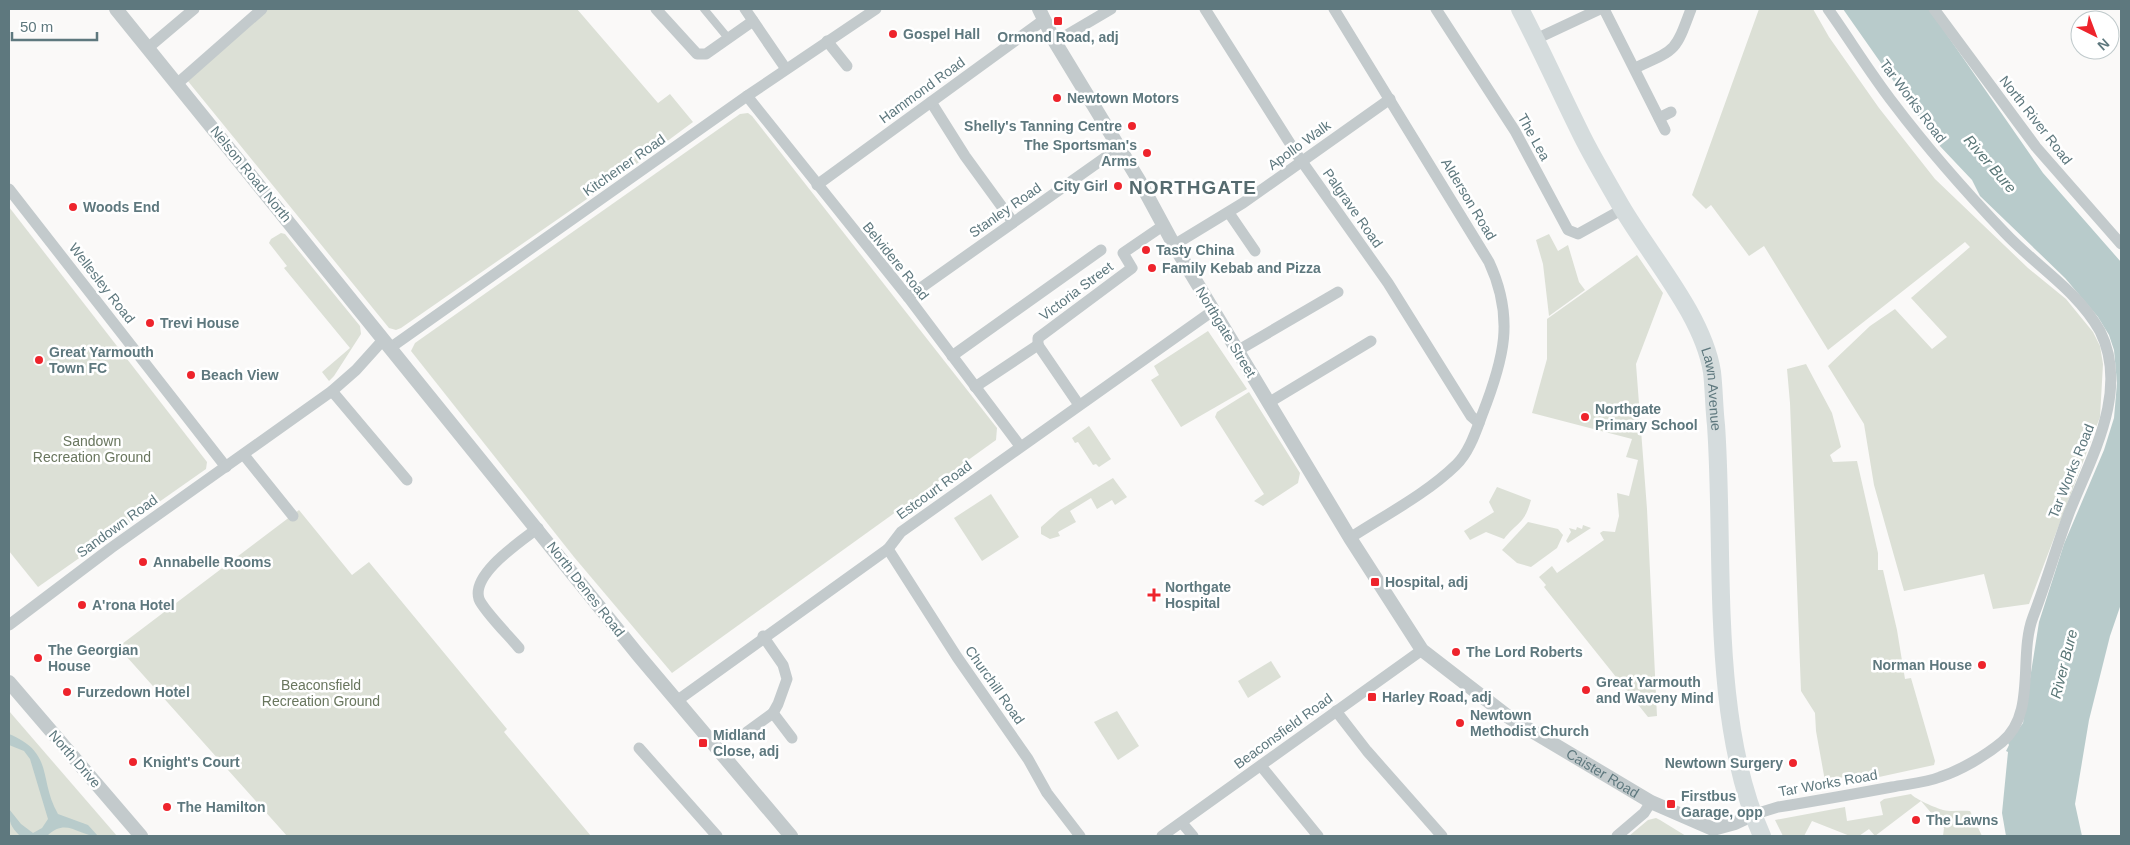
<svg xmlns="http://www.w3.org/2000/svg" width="2130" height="845" font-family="Helvetica,sans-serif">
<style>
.green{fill:#dce0d6}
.water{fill:#b8cbcb}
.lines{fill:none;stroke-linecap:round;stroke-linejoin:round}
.pedestrian{stroke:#c3cacc;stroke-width:8}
.minor{stroke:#c3cacc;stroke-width:11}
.tertiary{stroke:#c3cacc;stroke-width:14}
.primary{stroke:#d5dcdd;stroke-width:18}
.poi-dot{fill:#ee242c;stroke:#fff;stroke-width:2}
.labels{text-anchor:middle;stroke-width:5;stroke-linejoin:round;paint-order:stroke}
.poi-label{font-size:14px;font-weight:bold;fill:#5e787e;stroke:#fff;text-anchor:start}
.street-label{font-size:14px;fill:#5e787e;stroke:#fff}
.park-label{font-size:14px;fill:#69765e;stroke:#fff}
.water-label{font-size:15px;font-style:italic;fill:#597676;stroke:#fff}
.district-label{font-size:19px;font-weight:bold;letter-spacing:1px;fill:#566b6f;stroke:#fff}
</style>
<rect width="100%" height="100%" fill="#faf9f8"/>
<g class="green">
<path d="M 267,9 L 577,9 L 658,103 L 670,94 L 693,122 L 623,174 L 401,328 L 396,330 L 389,328 L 187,80 Z"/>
<path d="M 1759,9 L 1813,9 L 1829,37 L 1879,108 L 1935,179 L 2028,268 L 2066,299 L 2093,332 L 2100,346 L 2103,364 L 2100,417 L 2029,604 L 1993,609 L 1984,574 L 1904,591 L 1874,485 L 1864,424 L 1828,366 L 1870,326 L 1895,309 L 1932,349 L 1947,337 L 1911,298 L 1970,247 L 1965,242 L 1828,350 L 1764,246 L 1749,256 L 1711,205 L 1706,209 L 1692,195 Z"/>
<path d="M 748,113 L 752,116 L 997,428 L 996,440 L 672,673 L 574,557 L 411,351 L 415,343 L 740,114 Z"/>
<path d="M 9,207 L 207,462 L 206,469 L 38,587 L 9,551 Z"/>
<path d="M 281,233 L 285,234 L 360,326 L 361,334 L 334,376 L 329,381 L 322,372 L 350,348 L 284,268 L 287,266 L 269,243 L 271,239 Z"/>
<path d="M 1549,234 L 1558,251 L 1568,245 L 1579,282 L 1585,290 L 1549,316 L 1543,264 L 1536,240 Z"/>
<path d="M 1637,255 L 1663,293 L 1636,364 L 1647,509 L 1657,716 L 1648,717 L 1544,587 L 1546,585 L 1539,577 L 1552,566 L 1557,573 L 1604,540 L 1600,533 L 1603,531 L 1615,532 L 1619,516 L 1617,493 L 1629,496 L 1638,460 L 1626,457 L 1632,439 L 1532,413 L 1547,359 L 1547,319 Z"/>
<path d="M 1208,331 L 1247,389 L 1181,427 L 1151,380 L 1159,375 L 1154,366 Z"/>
<path d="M 1806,364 L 1832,413 L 1841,447 L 1830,455 L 1833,462 L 1857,461 L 1878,553 L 1878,570 L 1883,570 L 1897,630 L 1905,679 L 1911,678 L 1935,761 L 1934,765 L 1870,779 L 1868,772 L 1825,781 L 1816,731 L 1815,713 L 1801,691 L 1790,403 L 1787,369 Z"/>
<path d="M 1249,392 L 1300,473 L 1298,483 L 1263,506 L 1254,501 L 1264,494 L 1215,417 L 1217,412 Z"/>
<path d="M 1089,426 L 1111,459 L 1099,467 L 1096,464 L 1093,465 L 1078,442 L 1075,443 L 1072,438 Z"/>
<path d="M 1113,478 L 1127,497 L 1115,505 L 1112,500 L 1097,509 L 1091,498 L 1070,511 L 1076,522 L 1058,532 L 1060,536 L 1050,539 L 1041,534 L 1041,527 L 1060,510 Z"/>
<path d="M 1497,487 L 1531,500 C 1524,525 1518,521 1504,539 L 1486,532 L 1470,540 L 1464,531 L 1494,512 L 1489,502 Z"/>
<path d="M 991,494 L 1019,537 L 982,561 L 954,518 Z"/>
<path d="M 299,510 L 352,575 L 369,562 L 507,729 L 504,732 L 591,836 L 287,836 L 118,647 Z"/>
<path d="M 1528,522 L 1558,529 L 1563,535 L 1557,548 L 1531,567 L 1517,563 L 1502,550 Z"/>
<path d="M 1583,525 L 1591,528 L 1568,543 L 1566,541 L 1571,532 L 1569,528 L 1576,530 L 1577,527 L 1582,529 Z"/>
<path d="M 1271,661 L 1281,677 L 1248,698 L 1238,681 Z"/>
<path d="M 9,711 L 117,836 L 9,836 Z"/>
<path d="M 1117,711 L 1139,746 L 1118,760 L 1094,722 Z"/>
<path d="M 1911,794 C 1915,799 1936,808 1943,810 C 1951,812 1962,810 1970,811 L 1982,836 L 1943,836 L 1944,828 L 1921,801 L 1875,836 L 1869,829 L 1859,836 L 1850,836 L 1812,821 L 1804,836 L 1783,836 L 1775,820 L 1845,807 L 1847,821 L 1883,815 L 1880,802 L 1884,799 Z"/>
<path d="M 1656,818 L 1660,820 L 1686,836 L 1629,836 L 1648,820 Z"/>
</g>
<g class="water">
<path d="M 1843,9 L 1929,9 L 2043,173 L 2121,262 L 2121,604 L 2110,636 L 2089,720 L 2075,804 L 2082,836 L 2006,836 L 2002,813 L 2008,752 L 2006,751 L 2009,745 L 2008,743 L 2023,723 L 2039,622 L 2064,544 L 2104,450 L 2114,418 L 2117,383 L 2114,350 L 2109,335 L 2098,317 L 2065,278 L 1980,196 L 1972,180 L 1937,143 Z"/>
<path d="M 9,734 C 55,753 38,779 58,814 L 88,825 L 98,836 C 77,836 67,817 47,836 L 20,836 C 10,826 9,822 9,809 L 21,824 L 33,833 L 42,828 L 48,819 L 30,759 L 24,751 L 9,745 Z"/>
</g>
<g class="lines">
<path class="pedestrian" d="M 704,9 L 728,38"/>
<g class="minor">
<path d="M 656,9 L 697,54 L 706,54 L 753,21"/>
<path d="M 745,9 L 786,69"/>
<path d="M 1205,9 L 1298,156 L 1388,283 L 1471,416 L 1479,423"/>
<path d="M 1334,9 L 1489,262 C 1515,318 1504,359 1482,415 C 1476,431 1469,453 1456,465 C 1425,495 1385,515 1350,538"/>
<path d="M 1436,9 L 1515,131 L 1568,230 L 1578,234 L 1623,209"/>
<path d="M 1604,9 L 1665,130"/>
<path d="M 1934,9 L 2036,147 L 2121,244"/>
<path d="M 1536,39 L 1600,9"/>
<path d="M 827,41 L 847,66"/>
<path d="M 1055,42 L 1111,9"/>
<path d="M 149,47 L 194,9"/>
<path d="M 1635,68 C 1677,49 1675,52 1691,9"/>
<path d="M 178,83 L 262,9"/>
<path d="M 747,96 L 908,297 L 1020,446"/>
<path d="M 931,102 L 965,156 L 1013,222"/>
<path d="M 1659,118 L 1671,112"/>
<path d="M 817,185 L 1045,19"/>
<path d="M 9,189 L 226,467"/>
<path d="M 1229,213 L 1255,251"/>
<path d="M 1174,245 L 1243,203 L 1390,99"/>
<path d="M 908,297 L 1120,147"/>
<path d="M 1038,345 L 1038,338 L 1132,268 L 1123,253 L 1164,225"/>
<path d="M 1038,345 L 1079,405"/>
<path d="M 390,348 L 747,96 L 876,9"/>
<path d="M 1237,351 L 1338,292"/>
<path d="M 952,356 L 1101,250"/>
<path d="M 975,387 L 1038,345"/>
<path d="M 332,391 L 407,480"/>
<path d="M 1268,403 L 1371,341"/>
<path d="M 244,455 L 293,516"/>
<path d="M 888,549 L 957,657 L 1028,759 L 1047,793 L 1080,836"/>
<path d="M 9,625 L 111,548 L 332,391 L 356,370 L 383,340"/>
<path d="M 519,648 C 510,637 483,610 479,599 C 471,574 520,542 538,528"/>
<path d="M 678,700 L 888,549 L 901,532 L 1214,310"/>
<path d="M 1336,711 L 1367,751 L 1442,836"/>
<path d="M 773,713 L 792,738"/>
<path d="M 747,732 L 773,713 L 778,704 L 787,679 L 783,665 L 763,636"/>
<path d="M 639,748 L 717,836"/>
<path d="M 1261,766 L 1318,836"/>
<path d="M 1752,815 L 1778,807 C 1816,801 1854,794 1892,787 C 1907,784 1925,783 1940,777 C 1961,770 1985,756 2002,742 C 2037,713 2018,656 2033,617 C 2046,583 2056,548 2069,513 C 2091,457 2130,391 2100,331 C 2077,290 2036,266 2005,233 C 1966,192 1928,149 1894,104 C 1870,73 1850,40 1828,9"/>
<path d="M 1182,823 L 1193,836"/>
<path d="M 1162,836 L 1422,650"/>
<path d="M 1617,836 L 1644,813 L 1651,802"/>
</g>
<g class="tertiary">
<path d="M 116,9 L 639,656 L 791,836"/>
<path id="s1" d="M 1039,9 L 1055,42 L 1140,182 L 1174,245 L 1350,538 L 1422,650 L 1510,718 L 1651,802 L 1713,829 L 1735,823 L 1752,815"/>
<path d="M 9,682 L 141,836"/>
</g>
<path class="primary" id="s2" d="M 1520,9 C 1542,51 1561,94 1582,136 C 1594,160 1608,183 1621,206 C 1650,256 1703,315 1712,372 C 1714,389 1714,408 1716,425 C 1725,553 1709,719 1762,836"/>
</g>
<g class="poi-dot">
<rect x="1053" y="16" width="10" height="10" rx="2.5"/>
<circle cx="893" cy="34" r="5"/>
<circle cx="1057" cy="98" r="5"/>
<circle cx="1132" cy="126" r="5"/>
<circle cx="1147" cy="153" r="5"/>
<circle cx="1118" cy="186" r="5"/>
<circle cx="73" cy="207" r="5"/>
<circle cx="1146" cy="250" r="5"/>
<circle cx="1152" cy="268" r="5"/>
<circle cx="150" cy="323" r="5"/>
<circle cx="39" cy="360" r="5"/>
<circle cx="191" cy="375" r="5"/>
<circle cx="1585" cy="417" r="5"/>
<circle cx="143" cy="562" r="5"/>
<rect x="1370" y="577" width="10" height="10" rx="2.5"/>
<path d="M1151.5 587.5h5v5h5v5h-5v5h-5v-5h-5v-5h5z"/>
<circle cx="82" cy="605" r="5"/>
<circle cx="1456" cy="652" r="5"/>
<circle cx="38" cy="658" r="5"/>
<circle cx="1982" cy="665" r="5"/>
<circle cx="1586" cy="690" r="5"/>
<circle cx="67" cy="692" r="5"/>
<rect x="1367" y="692" width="10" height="10" rx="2.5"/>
<circle cx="1460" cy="723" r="5"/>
<rect x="698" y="738" width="10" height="10" rx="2.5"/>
<circle cx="133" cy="762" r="5"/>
<circle cx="1793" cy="763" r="5"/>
<rect x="1666" y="799" width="10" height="10" rx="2.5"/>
<circle cx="167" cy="807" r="5"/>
<circle cx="1916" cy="820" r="5"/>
</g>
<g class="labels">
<g class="poi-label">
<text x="903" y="39">Gospel Hall</text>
<text x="1058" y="42" text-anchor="middle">Ormond Road, adj</text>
<text x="1067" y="103">Newtown Motors</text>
<text x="1122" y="131" text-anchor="end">Shelly's Tanning Centre</text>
<text x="1137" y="150" text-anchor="end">The Sportsman's<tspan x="1137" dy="16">Arms</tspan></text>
<text x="1108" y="191" text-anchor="end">City Girl</text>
<text x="83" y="212">Woods End</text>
<text x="1156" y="255">Tasty China</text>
<text x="1162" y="273">Family Kebab and Pizza</text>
<text x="160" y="328">Trevi House</text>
<text x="49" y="357">Great Yarmouth<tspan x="49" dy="16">Town FC</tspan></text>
<text x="201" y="380">Beach View</text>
<text x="1595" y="414">Northgate<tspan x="1595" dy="16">Primary School</tspan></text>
<text x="153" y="567">Annabelle Rooms</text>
<text x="1385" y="587">Hospital, adj</text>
<text x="1165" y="592">Northgate<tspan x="1165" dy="16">Hospital</tspan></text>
<text x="92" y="610">A'rona Hotel</text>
<text x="48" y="655">The Georgian<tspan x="48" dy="16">House</tspan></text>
<text x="1466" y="657">The Lord Roberts</text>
<text x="1972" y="670" text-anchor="end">Norman House</text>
<text x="1596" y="687">Great Yarmouth<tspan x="1596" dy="16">and Waveny Mind</tspan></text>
<text x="77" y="697">Furzedown Hotel</text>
<text x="1382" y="702">Harley Road, adj</text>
<text x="1470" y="720">Newtown<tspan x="1470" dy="16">Methodist Church</tspan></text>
<text x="713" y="740">Midland<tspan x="713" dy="16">Close, adj</tspan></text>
<text x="143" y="767">Knight's Court</text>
<text x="1783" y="768" text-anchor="end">Newtown Surgery</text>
<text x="1681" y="801">Firstbus<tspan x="1681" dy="16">Garage, opp</tspan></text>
<text x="177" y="812">The Hamilton</text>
<text x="1926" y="825">The Lawns</text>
</g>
<g class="street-label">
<text transform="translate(922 90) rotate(-36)" y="5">Hammond Road</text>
<text transform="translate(1913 101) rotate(53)" y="5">Tar Works Road</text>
<text transform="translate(2036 120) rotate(52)" y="5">North River Road</text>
<text transform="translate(1534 137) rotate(61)" y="5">The Lea</text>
<text transform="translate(1299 145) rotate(-36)" y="5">Apollo Walk</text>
<text transform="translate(624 165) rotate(-35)" y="5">Kitchener Road</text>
<text transform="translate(251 174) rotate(51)" y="5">Nelson Road North</text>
<text transform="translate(1469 199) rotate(59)" y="5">Alderson Road</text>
<text transform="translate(1353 208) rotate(55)" y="5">Palgrave Road</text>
<text transform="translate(1005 210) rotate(-35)" y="5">Stanley Road</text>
<text transform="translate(896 261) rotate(51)" y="5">Belvidere Road</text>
<text transform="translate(102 283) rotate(52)" y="5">Wellesley Road</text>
<text transform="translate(1076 291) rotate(-37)" y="5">Victoria Street</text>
<text transform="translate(1226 332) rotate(59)" y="5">Northgate Street</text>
<text dy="5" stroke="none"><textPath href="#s2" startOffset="429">Lawn Avenue</textPath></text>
<text transform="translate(2071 471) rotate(-68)" y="5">Tar Works Road</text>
<text transform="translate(934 490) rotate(-36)" y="5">Estcourt Road</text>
<text transform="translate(117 526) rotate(-36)" y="5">Sandown Road</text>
<text transform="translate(586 589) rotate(52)" y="5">North Denes Road</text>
<text transform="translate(995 685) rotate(55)" y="5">Churchill Road</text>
<text transform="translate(1283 731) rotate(-36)" y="5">Beaconsfield Road</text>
<text transform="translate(75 759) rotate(49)" y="5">North Drive</text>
<text dy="5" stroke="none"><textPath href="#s1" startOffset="966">Caister Road</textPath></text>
<text transform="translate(1828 783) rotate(-10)" y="5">Tar Works Road</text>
</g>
<g class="park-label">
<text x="92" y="446">Sandown<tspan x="92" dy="16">Recreation Ground</tspan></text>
<text x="321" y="690">Beaconsfield<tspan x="321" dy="16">Recreation Ground</tspan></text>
</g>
<g class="water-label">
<text transform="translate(1990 164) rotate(49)" y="5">River Bure</text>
<text transform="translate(2064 664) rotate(-76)" y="5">River Bure</text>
</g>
<g class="district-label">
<text x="1193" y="194">NORTHGATE</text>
</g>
</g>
<rect width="2130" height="845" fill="none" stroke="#5e787e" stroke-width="20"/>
<g transform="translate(2095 35) rotate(138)"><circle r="24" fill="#ffffff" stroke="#bfc9cb"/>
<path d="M0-4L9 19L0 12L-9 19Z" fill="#ee242c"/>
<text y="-8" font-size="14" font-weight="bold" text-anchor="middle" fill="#5e787e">N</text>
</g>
<path d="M12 32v8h85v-8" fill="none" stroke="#5e787e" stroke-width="2.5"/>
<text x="20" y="32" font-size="15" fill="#5e787e" stroke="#ffffff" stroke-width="4" paint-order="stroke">50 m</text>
</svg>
